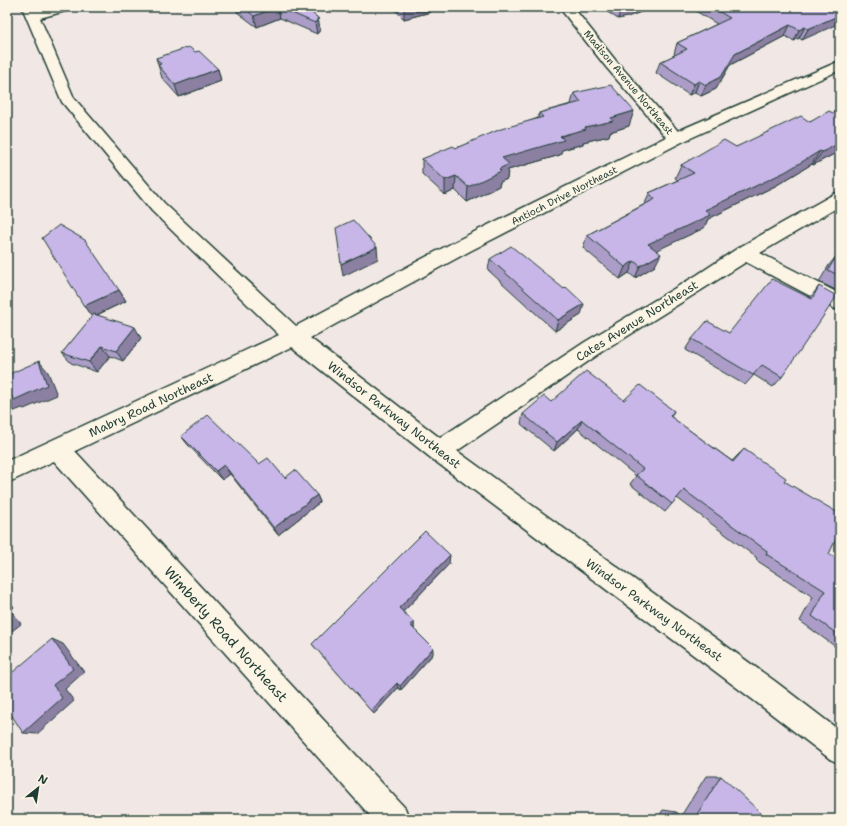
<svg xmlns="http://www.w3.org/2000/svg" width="847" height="826" font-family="'Shantell Sans',sans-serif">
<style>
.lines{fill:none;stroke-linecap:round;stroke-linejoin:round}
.minor-casing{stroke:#1f3d34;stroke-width:3}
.minor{fill:#fcf5e5;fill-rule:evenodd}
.wall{fill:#ab9dc7;stroke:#1f3d34}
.shaded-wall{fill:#8b7fa2;stroke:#1f3d34}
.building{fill:#c7b6e7;stroke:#1f3d34}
.labels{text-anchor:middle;stroke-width:4;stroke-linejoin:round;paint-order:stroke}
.far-street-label{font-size:10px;fill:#1f3d34;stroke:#fcf5e5}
.street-label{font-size:12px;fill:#1f3d34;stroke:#fcf5e5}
.near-street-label{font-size:14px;fill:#1f3d34;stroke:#fcf5e5}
</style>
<rect width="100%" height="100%" fill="#f1e8e5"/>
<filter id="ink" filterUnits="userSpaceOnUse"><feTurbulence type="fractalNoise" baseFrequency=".025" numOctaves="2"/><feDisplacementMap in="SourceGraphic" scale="8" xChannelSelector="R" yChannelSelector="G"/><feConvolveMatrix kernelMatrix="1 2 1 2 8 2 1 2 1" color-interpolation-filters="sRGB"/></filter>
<g filter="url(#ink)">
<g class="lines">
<g class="minor-casing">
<path id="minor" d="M 22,7 L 36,7 L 37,10 L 49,7 L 71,7 L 69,10 L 40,18 L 74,98 L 164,203 L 296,326 L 456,241 L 666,137 L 606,67 L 559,7 L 573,7 L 616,61 L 678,131 L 840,61 L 840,70 L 682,142 L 470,251 L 310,338 L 440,438 L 585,342 L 697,275 L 738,248 L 834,194 L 840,192 L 840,206 L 760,253 L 840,294 L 840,310 L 833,308 L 746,262 L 599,354 L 457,451 L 776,682 L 840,731 L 840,764 L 830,759 L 756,702 L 431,458 L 292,347 L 75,451 L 405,808 L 409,819 L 373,819 L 54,461 L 7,483 L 7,461 L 279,335 L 152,211 L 62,102 Z"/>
</g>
<use href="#minor" class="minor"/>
</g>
<g class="wall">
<path d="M 236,7 L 310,7 L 306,8 L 318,18 L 320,30 L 317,34 L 280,18 L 257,27 L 237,12 Z"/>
<path d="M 392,7 L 431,7 L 431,12 L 404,19 Z"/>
<path d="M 600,7 L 652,7 L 652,8 L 627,17 L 618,19 Z"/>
<path d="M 689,7 L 840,7 L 802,40 L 799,38 L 794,41 L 785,36 L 730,65 L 716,89 L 701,96 L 695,92 L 689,95 L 656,73 L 660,62 L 675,55 L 674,54 L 677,43 L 717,24 Z"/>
<path d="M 195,52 L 218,69 L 221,81 L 179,97 L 162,78 L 156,58 Z"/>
<path d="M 574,93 L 629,126 L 610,132 L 609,136 L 583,142 L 583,144 L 562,150 L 560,155 L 508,170 L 507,179 L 500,182 L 499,186 L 467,202 L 455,190 L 445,195 L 422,174 L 422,159 L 456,148 L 538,118 L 539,113 L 571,104 Z"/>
<path d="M 840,110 L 840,151 L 813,165 L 812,164 L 777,185 L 708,219 L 704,228 L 656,250 L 655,266 L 635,278 L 629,273 L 620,279 L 583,248 L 587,235 L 645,204 L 649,193 L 678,180 L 675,178 L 681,165 L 736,147 L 810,122 L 833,113 Z"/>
<path d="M 838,254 L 840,254 L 840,292 L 819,282 L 829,265 Z"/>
<path d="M 490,259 L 564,289 L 581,315 L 555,331 L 488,270 Z"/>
<path d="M 819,286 L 782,377 L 773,387 L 754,375 L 745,385 L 685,350 L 692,339 L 729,333 L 810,298 Z"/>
<path d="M 119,290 L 126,301 L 97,315 L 141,338 L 123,361 L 110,356 L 97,372 L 71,363 L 62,353 L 92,317 L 84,306 Z"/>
<path d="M 624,400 L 674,411 L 671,417 L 732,461 L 744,449 L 784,481 L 829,554 L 840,561 L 840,650 L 800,621 L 813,597 L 756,560 L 757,558 L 677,498 L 665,512 L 630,484 L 636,476 L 578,429 L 554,451 L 521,424 L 523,414 L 551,402 Z"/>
<path d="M 181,436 L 259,464 L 317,495 L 320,502 L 278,535 L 230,474 L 222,480 L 188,445 Z"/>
<path d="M 449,564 L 403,612 L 414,622 L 414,629 L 433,654 L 401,690 L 398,688 L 374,714 L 312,644 Z"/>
<path d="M 706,776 L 721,776 L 756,819 L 657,819 L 663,810 L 676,812 L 681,816 Z"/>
</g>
<g class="shaded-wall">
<path d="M 278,7 L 280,18 L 257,27 L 254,16 Z"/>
<path d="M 408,7 L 431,7 L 431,12 L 404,19 L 404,8 Z"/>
<path d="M 621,7 L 652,7 L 652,8 L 627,17 L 618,19 Z"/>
<path d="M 840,15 L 840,23 L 802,40 L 808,29 Z"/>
<path d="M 318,18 L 320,30 L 317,34 L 315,23 Z"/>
<path d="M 790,25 L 785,36 L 730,65 L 716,89 L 701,96 L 706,85 L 735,54 Z"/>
<path d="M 805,27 L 799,38 L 794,41 L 799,30 Z"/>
<path d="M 218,69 L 221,81 L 179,97 L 175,85 Z"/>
<path d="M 699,81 L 695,92 L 689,95 L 694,84 Z"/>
<path d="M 634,111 L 629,126 L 610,132 L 609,136 L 583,142 L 583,144 L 562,150 L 560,155 L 508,170 L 507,179 L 500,182 L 499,186 L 467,202 L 468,187 L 499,169 L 502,158 L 611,118 Z"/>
<path d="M 840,143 L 840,151 L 813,165 L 822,152 Z"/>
<path d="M 820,151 L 812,164 L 777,185 L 708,219 L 704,228 L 643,257 L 648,244 L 705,210 Z"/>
<path d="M 456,176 L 455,190 L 445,195 L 445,180 Z"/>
<path d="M 377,247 L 378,259 L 343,276 L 341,264 Z"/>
<path d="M 661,254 L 655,266 L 635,278 L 640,266 Z"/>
<path d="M 634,261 L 629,273 L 620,279 L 625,267 Z"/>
<path d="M 119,290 L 126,301 L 92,317 L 84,306 Z"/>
<path d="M 584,304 L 581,315 L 555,331 L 558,320 Z"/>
<path d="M 135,327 L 141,338 L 123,361 L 116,351 Z"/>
<path d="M 102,346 L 110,356 L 97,372 L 89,362 Z"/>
<path d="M 39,361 L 48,372 L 57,395 L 24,409 L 22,408 L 7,414 L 7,400 Z"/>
<path d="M 582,420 L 578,429 L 554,451 L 557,442 Z"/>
<path d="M 224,465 L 230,474 L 222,480 L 216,471 Z"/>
<path d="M 317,495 L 320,502 L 278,535 L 274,528 Z"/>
<path d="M 450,555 L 449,564 L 400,615 L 399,608 Z"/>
<path d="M 7,598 L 14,607 L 11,610 L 21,624 L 7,635 Z"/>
<path d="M 414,622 L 414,629 L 410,625 Z"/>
<path d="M 52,639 L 63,644 L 84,672 L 65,689 L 74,701 L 37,734 L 23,733 L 53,685 Z"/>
<path d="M 433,648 L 433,654 L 401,690 L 400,686 Z"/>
<path d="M 397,683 L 398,688 L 374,714 L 371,711 Z"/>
<path d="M 7,707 L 20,710 L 7,721 Z"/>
</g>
<g class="building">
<path d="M 243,7 L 277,7 L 254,16 Z"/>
<path d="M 278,7 L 305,7 L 318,18 L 315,23 Z"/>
<path d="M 711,7 L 840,7 L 840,15 L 808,29 L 805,27 L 799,30 L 790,25 L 735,54 L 721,77 L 706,85 L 699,81 L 694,84 L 660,62 L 687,49 L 677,43 L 730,18 Z"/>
<path d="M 189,47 L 195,52 L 199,51 L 218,69 L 175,85 L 158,65 L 161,64 L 156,58 Z"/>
<path d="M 611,85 L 634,111 L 611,118 L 613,121 L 585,127 L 586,129 L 560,136 L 564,140 L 502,158 L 509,164 L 499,169 L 501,171 L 468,187 L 456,176 L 445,180 L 422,159 L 453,146 L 456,148 L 501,129 L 543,117 L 539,113 L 581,102 L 574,93 Z"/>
<path d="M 840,110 L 840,143 L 822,152 L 820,151 L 785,172 L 705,210 L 710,215 L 648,244 L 661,254 L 640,266 L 634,261 L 625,267 L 587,235 L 655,199 L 649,193 L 694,173 L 681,165 L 724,140 L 736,147 L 801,116 L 810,122 L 829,111 L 833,113 Z"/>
<path d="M 353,220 L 377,247 L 341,264 L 336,228 Z"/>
<path d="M 59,225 L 85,240 L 119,290 L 84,306 L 42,238 Z"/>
<path d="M 511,246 L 564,289 L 566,287 L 584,304 L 558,320 L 490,259 Z"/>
<path d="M 838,254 L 840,254 L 840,276 L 828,270 Z"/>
<path d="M 772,279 L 812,299 L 819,286 L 837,296 L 782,377 L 762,365 L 753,375 L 692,339 L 707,321 L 729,333 Z"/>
<path d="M 94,314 L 135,327 L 116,351 L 102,346 L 89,362 L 62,353 Z"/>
<path d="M 39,361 L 47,385 L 14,400 L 13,397 L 7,400 L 7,375 Z"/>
<path d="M 586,371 L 624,400 L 640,385 L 674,411 L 670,416 L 733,462 L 744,449 L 786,478 L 784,481 L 840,514 L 840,530 L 829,554 L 840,561 L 840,636 L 812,616 L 825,591 L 766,554 L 767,551 L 684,490 L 672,504 L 636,475 L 643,469 L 582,420 L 557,442 L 523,414 L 544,396 L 551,402 Z"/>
<path d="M 208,415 L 259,464 L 268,458 L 285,478 L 295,470 L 317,495 L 274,528 L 224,465 L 216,471 L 181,436 Z"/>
<path d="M 425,531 L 450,555 L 399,608 L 414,622 L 410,625 L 433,648 L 400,686 L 397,683 L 371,711 L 312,644 Z"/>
<path d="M 52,639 L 73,669 L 53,685 L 62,698 L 23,733 L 7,708 L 7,677 Z"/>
<path d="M 721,776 L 760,812 L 756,819 L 694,819 Z"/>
<path d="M 676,812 L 684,819 L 671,819 Z"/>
</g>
</g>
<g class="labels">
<g class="far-street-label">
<text transform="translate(629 82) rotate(50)" y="4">Madison Avenue Northeast</text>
<text transform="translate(564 195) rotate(-27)" y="4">Antioch Drive Northeast</text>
</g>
<g class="street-label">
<text transform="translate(637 321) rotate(-32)" y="4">Cates Avenue Northeast</text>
<text transform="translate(151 405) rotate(-25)" y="4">Mabry Road Northeast</text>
<text transform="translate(394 415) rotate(38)" y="4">Windsor Parkway Northeast</text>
<text transform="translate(654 610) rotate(36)" y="4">Windsor Parkway Northeast</text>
</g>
<g class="near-street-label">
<text transform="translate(226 634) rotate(48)" y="5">Wimberly Road Northeast</text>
</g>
</g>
<rect width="847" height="826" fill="none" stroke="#fcf5e5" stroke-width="24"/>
<rect x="12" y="12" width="823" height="802" fill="none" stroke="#1f3d34" stroke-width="1.5" filter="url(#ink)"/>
<g transform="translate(38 788) rotate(30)" stroke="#fcf5e5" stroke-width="3" paint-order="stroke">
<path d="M0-3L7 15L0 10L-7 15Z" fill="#1f3d34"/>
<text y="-6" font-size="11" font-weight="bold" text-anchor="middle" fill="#1f3d34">N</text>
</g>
</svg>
